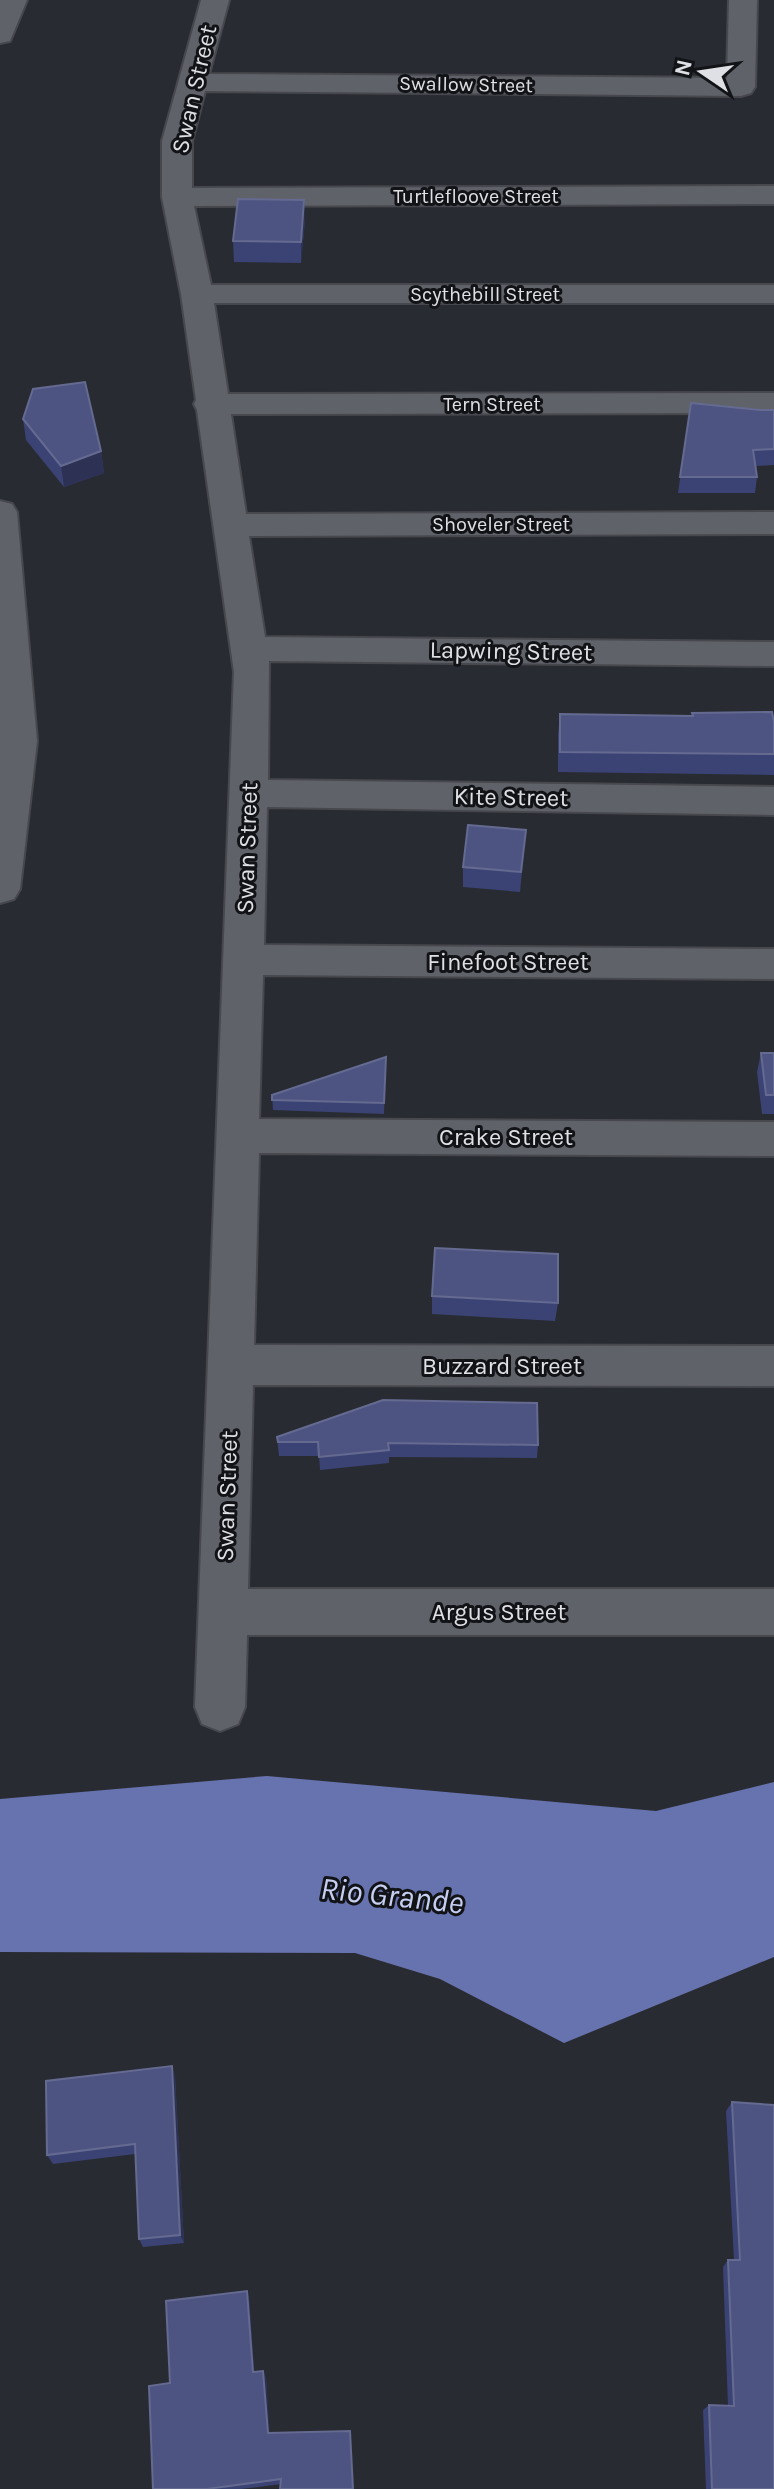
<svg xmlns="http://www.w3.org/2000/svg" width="774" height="2489" font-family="Karla,sans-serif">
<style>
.water{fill:#6773ae}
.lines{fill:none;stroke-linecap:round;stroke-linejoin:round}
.minor-casing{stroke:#47484e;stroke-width:4}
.minor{fill:#60626a;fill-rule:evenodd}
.wall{fill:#3b4374}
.shaded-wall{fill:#2d3255}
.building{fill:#4d5481;stroke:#646a90;stroke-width:2}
.labels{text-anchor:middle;stroke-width:6;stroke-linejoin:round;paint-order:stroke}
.far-street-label{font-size:20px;fill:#dfe0e5;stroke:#121316}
.street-label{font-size:24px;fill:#dfe0e5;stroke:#121316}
.near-water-label{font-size:32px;font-style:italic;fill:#c6cff1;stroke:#121316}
</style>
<rect width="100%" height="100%" fill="#292b32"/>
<path class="water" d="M 267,1776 L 656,1811 L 774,1782 L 774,1957 L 564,2043 L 440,1979 L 355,1953 L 0,1952 L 0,1799 Z"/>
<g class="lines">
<g class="minor-casing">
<g id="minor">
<path d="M 0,0 L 27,0 L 10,41 L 0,43 Z"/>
<path d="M 201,0 L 229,0 L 209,74 L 727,78 L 729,0 L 757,0 L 755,87 L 751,93 L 741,96 L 205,91 L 192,141 L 192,188 L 774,186 L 774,204 L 194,206 L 211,285 L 774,285 L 774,303 L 214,303 L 228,394 L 774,393 L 774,413 L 231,414 L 246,514 L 774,512 L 774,534 L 249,536 L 265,637 L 774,642 L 774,666 L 269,661 L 268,780 L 774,787 L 774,815 L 267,807 L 264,945 L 774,949 L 774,979 L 263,975 L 259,1119 L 774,1122 L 774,1156 L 259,1153 L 254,1345 L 774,1346 L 774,1386 L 253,1385 L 248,1589 L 774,1589 L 774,1635 L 247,1635 L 245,1707 L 238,1724 L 220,1731 L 202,1724 L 195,1707 L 234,672 L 197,410 L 194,404 L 196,400 L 181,294 L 162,197 L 162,141 Z"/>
<path d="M 0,501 L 12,504 L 17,512 L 37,741 L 20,889 L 14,899 L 0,903 Z"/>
</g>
</g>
<use href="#minor" class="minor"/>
</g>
<g class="wall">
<path d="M 305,221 L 301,263 L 234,262 L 233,241 Z"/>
<path d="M 691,403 L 760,410 L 774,410 L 774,465 L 755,466 L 757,477 L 755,493 L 678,493 Z"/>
<path d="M 23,419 L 101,451 L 104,473 L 64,487 L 26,440 Z"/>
<path d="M 692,713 L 774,722 L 774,775 L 558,772 L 558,735 L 560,714 L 692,716 Z"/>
<path d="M 524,851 L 520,892 L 463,887 L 463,867 Z"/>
<path d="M 761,1053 L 774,1053 L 774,1114 L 762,1114 L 757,1072 Z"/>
<path d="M 386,1057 L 384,1114 L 273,1110 L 272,1095 Z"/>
<path d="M 432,1296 L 558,1303 L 555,1321 L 432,1314 Z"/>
<path d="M 277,1437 L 538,1445 L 537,1458 L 389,1457 L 389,1463 L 320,1470 L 319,1456 L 279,1456 Z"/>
<path d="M 175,2076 L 184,2243 L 143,2247 L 139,2239 L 135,2154 L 53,2164 L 47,2155 Z"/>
<path d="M 732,2102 L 774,2489 L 706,2489 L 703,2410 L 709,2405 L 728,2406 L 723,2267 L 728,2260 L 734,2260 L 726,2111 Z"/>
<path d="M 247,2291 L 249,2298 L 254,2372 L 266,2377 L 269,2433 L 350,2431 L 281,2484 L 241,2489 L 153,2489 L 170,2383 Z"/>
</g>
<g class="shaded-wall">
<path d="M 304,200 L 305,221 L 301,263 L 301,242 Z"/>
<path d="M 101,451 L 104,473 L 64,487 L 61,466 Z"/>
<path d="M 172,2066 L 175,2076 L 184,2243 L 180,2235 Z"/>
<path d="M 247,2291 L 249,2298 L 255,2378 L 253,2372 Z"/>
<path d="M 263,2371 L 266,2377 L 270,2438 L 268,2433 Z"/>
</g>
<g class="building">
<path d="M 238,199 L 304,200 L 301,242 L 233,241 Z"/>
<path d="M 85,382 L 101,451 L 61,466 L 23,419 L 33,389 Z"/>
<path d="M 691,403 L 760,410 L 774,410 L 774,449 L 753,450 L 757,477 L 680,477 Z"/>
<path d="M 772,712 L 774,722 L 774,754 L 560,752 L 560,714 L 693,716 L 692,713 Z"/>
<path d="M 468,825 L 526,830 L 521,872 L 463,867 Z"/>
<path d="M 761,1053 L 774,1053 L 774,1095 L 766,1095 Z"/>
<path d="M 386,1057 L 384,1103 L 272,1100 L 272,1095 Z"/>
<path d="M 435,1248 L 558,1254 L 558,1303 L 432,1296 Z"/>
<path d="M 383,1400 L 537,1403 L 538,1445 L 388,1443 L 389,1450 L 319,1457 L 318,1442 L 278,1442 L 277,1437 Z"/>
<path d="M 172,2066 L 180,2235 L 139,2239 L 135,2144 L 47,2155 L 46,2081 Z"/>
<path d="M 732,2102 L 774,2105 L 774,2489 L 712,2489 L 709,2405 L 734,2406 L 728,2260 L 740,2260 Z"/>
<path d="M 247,2291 L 253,2372 L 263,2371 L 268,2433 L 350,2431 L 353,2489 L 280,2489 L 281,2479 L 207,2489 L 153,2489 L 149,2386 L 170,2383 L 166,2301 Z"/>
</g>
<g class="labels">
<g class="far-street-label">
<text transform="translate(466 84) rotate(1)" y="7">Swallow Street</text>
<text x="476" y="203">Turtlefloove Street</text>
<text x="485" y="301">Scythebill Street</text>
<text x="492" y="411">Tern Street</text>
<text x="501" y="531">Shoveler Street</text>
</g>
<g class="street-label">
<text transform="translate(194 89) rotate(-77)" y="8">Swan Street</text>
<text transform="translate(511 651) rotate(1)" y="8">Lapwing Street</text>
<text transform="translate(511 797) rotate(1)" y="8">Kite Street</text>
<text transform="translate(247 848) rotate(-88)" y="8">Swan Street</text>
<text x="508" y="970">Finefoot Street</text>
<text x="506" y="1145">Crake Street</text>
<text x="502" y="1374">Buzzard Street</text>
<text transform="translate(227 1496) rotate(-88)" y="8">Swan Street</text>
<text x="499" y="1620">Argus Street</text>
</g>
<g class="near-water-label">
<text transform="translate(392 1895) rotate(6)" y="11">Rio Grande</text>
</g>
</g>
<g transform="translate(702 72) rotate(283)" stroke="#121316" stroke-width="6" paint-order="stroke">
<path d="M0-6L14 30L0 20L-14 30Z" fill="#dfe0e5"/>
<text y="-12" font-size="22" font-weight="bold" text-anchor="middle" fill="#dfe0e5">N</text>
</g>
</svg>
